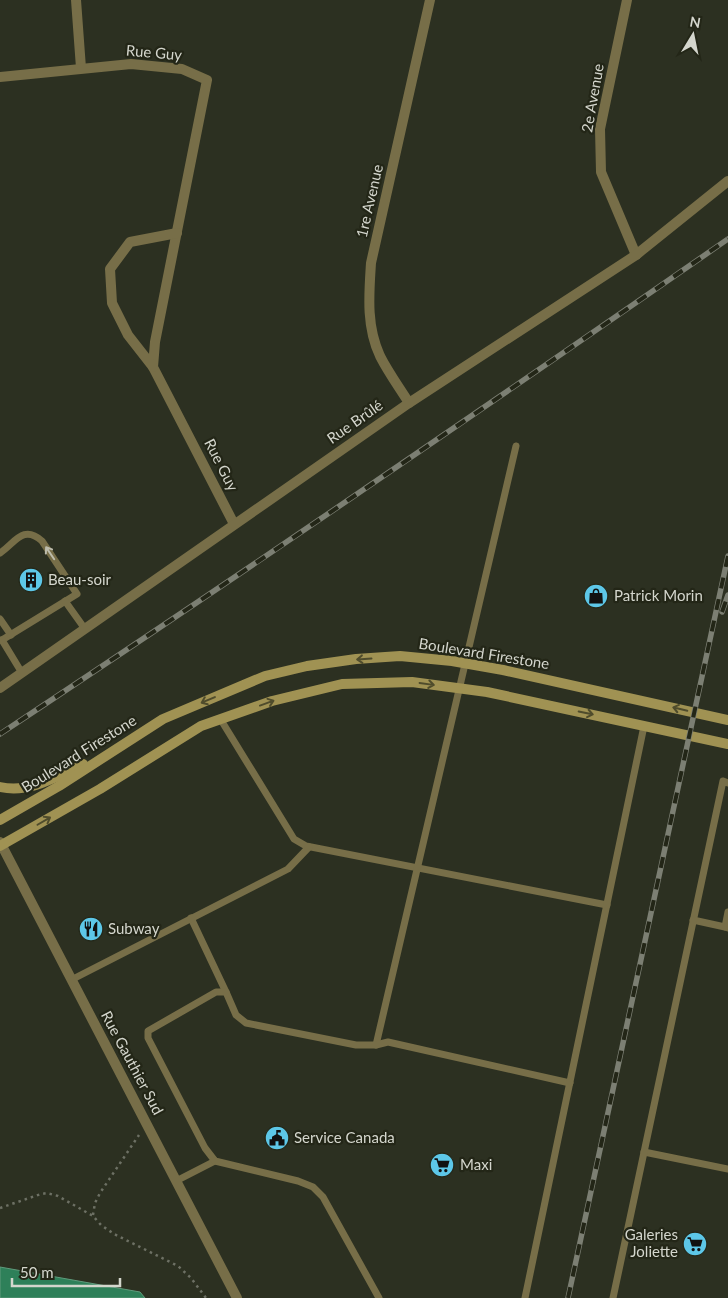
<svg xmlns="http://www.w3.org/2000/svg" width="728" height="1298" font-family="Lato,sans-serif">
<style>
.water{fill:#2e8059;stroke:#609a7c}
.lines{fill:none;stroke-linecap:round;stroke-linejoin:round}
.path{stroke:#6d7064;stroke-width:2.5;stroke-dasharray:2.5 4;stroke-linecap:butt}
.service{stroke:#776e48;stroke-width:7}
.minor{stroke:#776e48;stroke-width:10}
.tertiary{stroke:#776e48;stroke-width:10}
.secondary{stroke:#a09253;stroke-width:10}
.rail-casing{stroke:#7c7f73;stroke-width:5.5}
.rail{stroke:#232617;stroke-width:4;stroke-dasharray:11;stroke-linecap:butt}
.oneway{stroke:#bdbcac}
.oneway2{stroke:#4f4c2c}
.labels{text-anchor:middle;stroke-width:4.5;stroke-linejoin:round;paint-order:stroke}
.street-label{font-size:15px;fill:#d4d6cd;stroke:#232617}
.poi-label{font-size:15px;fill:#d4d6cd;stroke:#232617;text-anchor:start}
</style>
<rect width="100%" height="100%" fill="#2c3021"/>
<path class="water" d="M 0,1267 L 140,1292 L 145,1298 L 0,1298 Z"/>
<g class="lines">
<g class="path">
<path d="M 0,1208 L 41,1194 L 47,1193 L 58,1196 L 93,1216 L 101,1225 L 114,1234 L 178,1266 L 191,1278 L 206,1298"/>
<path d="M 93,1215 L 95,1203 L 100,1193 L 139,1135"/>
</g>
<g class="service">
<path d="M 0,553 C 15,543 23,524 42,541 L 77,594 L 2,640 L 0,640"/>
<path d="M 65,601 L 85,629"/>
<path d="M 0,619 L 11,635"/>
<path d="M 2,640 L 22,673"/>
<path d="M 221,720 L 294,839 L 306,846 L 607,905"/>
<path d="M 728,912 L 725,927 L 728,928"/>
<path d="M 191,918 L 226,992"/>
<path d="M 693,920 L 725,927"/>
<path d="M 71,980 L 288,869 L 309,847"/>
<path d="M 376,1045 L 516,446"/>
<path d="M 644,1152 L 728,1169"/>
<path d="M 176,1181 L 215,1161"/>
<path d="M 379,1298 L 323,1197 L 313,1187 L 298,1181 L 215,1161 L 205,1148 L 148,1038 L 148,1031 L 216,992 L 226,992 L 236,1015 L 246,1023 L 356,1045 L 376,1045 L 388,1042 L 570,1083"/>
<path d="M 525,1298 L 644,726"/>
<path d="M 613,1298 L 723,781 L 728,783"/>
</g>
<g class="minor">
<path d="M 76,0 L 81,68"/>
<path d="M 627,0 L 600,129 L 601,172 L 636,255"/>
<path d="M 0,77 L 131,64 L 182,69 L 207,80 L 155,342 L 153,367 L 234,524"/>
<path d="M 153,367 L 128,335 L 112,303 L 110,269 L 130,242 L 177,233"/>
<path d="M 409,403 C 399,387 388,372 380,356 C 366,326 369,294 371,263 L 430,0"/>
<path d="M 0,688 L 409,403 L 636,255 L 728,181"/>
</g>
<path class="tertiary" d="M 0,842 L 237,1298"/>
<g class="secondary">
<path d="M 0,787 C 30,794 57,776 83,764"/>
<path d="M 0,820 L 59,786 L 163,719 L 265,676 L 307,666 L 356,659 L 400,656 L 452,661 L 503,670 L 728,720"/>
<path d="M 0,846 L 100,789 L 201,726 L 272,701 L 342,684 L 412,682 L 487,692 L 728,744"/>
</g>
<g class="rail-casing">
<g id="rail">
<path d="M 722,612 L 728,595"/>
<path d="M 0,734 C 245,572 487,406 728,239"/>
<path d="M 568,1298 L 728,556"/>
</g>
</g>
<use href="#rail" class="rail"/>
</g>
<defs><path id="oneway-shaft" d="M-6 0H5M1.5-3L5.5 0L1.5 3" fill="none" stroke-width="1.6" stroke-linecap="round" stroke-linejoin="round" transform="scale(1.25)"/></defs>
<use class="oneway" href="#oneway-shaft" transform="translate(50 553) rotate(-124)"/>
<g class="oneway2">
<use href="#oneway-shaft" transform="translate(364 659) rotate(176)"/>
<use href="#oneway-shaft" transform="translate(427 684) rotate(8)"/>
<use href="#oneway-shaft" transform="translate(208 700) rotate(157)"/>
<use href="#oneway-shaft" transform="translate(267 703) rotate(-20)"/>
<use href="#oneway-shaft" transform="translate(680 709) rotate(-167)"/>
<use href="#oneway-shaft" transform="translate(586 713) rotate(12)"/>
<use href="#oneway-shaft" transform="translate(44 821) rotate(-30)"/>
</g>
<defs>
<g id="building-disc" transform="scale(1.25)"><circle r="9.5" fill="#5dc7e8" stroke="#232617"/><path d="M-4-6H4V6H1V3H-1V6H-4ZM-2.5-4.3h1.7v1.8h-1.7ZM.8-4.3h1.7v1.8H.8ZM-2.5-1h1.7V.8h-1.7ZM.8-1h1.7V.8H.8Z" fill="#111"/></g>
<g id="shop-disc" transform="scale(1.25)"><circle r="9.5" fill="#5dc7e8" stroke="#232617"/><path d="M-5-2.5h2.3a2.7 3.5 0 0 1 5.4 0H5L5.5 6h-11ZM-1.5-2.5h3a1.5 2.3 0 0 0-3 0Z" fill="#111"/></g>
<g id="restaurant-disc" transform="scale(1.25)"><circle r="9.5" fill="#5dc7e8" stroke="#232617"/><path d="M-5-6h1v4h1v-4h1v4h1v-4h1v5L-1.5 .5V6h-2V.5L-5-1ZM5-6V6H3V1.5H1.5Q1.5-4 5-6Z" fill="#111"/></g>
<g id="civic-disc" transform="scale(1.25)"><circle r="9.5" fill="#5dc7e8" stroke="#232617"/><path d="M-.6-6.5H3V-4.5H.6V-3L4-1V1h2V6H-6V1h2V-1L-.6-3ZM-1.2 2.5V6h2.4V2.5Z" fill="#111"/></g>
<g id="supermarket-disc" transform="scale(1.25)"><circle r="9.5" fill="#5dc7e8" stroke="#232617"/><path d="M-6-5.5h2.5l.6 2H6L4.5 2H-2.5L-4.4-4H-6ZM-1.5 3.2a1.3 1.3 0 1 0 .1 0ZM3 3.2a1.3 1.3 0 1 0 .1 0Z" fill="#111"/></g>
</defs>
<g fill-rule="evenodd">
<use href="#building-disc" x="31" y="580"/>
<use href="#shop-disc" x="596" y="596"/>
<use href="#restaurant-disc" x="91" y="929"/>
<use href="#civic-disc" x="277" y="1138"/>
<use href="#supermarket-disc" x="442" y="1165"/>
<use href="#supermarket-disc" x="695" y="1244"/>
</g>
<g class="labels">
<g class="street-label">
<text transform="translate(154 53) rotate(5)" y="5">Rue Guy</text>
<text transform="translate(593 98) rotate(-80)" y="5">2e Avenue</text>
<text transform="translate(370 201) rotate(-77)" y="5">1re Avenue</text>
<text transform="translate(355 422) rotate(-35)" y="5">Rue Brûlé</text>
<text transform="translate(221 465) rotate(63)" y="5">Rue Guy</text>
<text transform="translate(484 654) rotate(9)" y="5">Boulevard Firestone</text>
<text transform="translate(79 754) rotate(-32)" y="5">Boulevard Firestone</text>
<text transform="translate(132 1063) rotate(62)" y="5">Rue Gauthier Sud</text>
</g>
<g class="poi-label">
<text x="48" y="585">Beau-soir</text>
<text x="614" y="601">Patrick Morin</text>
<text x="108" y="934">Subway</text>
<text x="294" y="1143">Service Canada</text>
<text x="460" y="1170">Maxi</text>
<text x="678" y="1240" text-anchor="end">Galeries<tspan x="678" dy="17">Joliette</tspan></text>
</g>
</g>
<g transform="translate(693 35) rotate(10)" stroke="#232617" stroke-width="4" paint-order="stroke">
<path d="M0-4L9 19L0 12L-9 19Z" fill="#d4d6cd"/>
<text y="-8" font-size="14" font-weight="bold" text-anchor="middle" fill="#d4d6cd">N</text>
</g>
<path d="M12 1278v8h108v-8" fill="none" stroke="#d4d6cd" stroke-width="2.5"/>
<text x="20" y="1278" font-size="15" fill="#d4d6cd" stroke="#232617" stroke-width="4" paint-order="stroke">50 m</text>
</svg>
